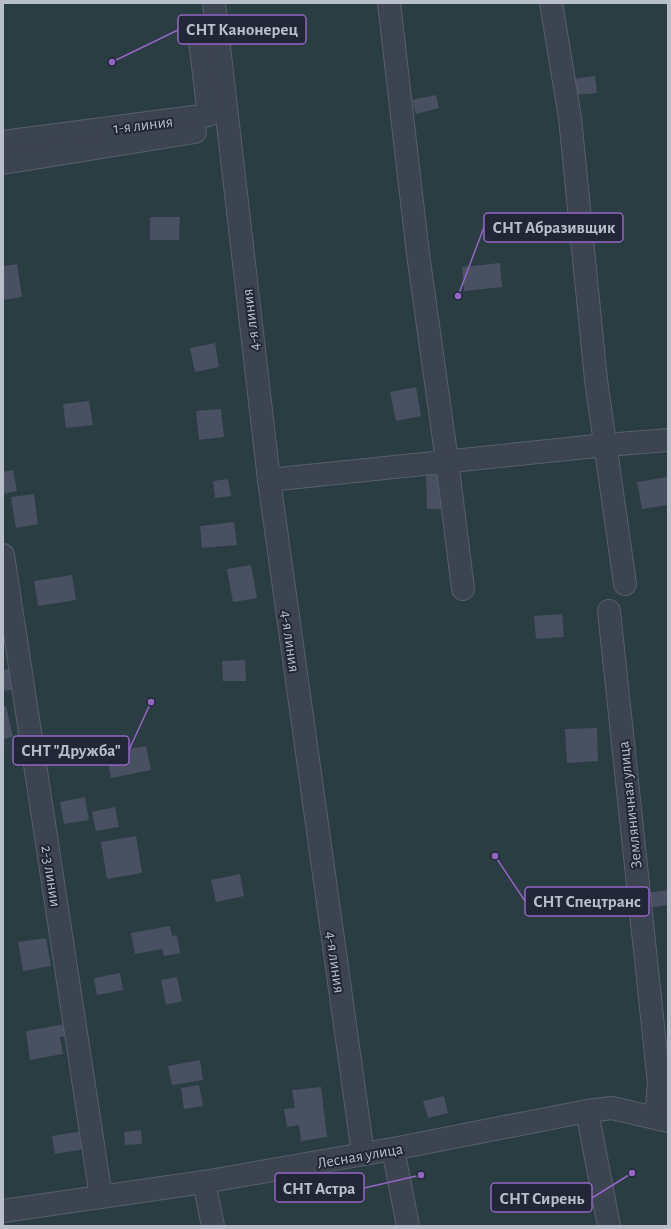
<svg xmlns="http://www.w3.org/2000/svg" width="671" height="1229" font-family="'Alegreya Sans',sans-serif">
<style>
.green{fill:#2a3d42}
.building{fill:#485062}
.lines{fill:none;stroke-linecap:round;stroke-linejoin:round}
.minor-casing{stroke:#575e6b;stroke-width:24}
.minor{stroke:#3c4351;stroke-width:22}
.labels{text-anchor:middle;stroke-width:4;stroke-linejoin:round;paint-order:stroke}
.street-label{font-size:16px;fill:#b9becb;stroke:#212736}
.leader{fill:none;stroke:#9466c4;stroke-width:1.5}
.callout-dot{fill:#9466c4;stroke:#212736;stroke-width:1.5}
.callout{fill:#212736;stroke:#9466c4;stroke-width:1.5}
.callout-label{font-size:17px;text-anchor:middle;font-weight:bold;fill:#b9becb}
</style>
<rect width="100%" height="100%" fill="#283041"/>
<rect class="green" x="3" y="3" width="665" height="1223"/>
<g class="building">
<path d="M 595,76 L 597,93 L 574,95 L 572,79 Z"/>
<path d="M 436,95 L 439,108 L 416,114 L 412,100 Z"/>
<path d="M 150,217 L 180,217 L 179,240 L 150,240 Z"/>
<path d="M 500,263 L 502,287 L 464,291 L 462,267 Z"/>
<path d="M 17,264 L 22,297 L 3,300 L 3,266 Z"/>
<path d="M 215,343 L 219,367 L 195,372 L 190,348 Z"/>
<path d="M 416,387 L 421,416 L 396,421 L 390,392 Z"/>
<path d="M 89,401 L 93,425 L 66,428 L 63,404 Z"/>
<path d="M 221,409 L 224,437 L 199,440 L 196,411 Z"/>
<path d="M 13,470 L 17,491 L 3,494 L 3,472 Z"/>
<path d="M 426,475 L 443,475 L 444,509 L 427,509 Z"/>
<path d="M 668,477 L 668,505 L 642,509 L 637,482 Z"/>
<path d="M 228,479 L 231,496 L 215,498 L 213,481 Z"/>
<path d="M 34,494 L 38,524 L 16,528 L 11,497 Z"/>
<path d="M 234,522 L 237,545 L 202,548 L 200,526 Z"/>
<path d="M 251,565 L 257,598 L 233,602 L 227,569 Z"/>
<path d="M 72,575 L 76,600 L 38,606 L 34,581 Z"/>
<path d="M 562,614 L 564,637 L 536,639 L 534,616 Z"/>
<path d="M 245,660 L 246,681 L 223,681 L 222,661 Z"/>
<path d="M 11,668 L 15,689 L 3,691 L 3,670 Z"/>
<path d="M 3,706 L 6,706 L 13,737 L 4,739 L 5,745 L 3,745 Z"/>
<path d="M 597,728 L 598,761 L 567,763 L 565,729 Z"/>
<path d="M 146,746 L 151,770 L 111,778 L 106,753 Z"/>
<path d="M 85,797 L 89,820 L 64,824 L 60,802 Z"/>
<path d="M 115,807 L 119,827 L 96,831 L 92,812 Z"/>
<path d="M 136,836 L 142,873 L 107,879 L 101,842 Z"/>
<path d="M 240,874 L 244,896 L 216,902 L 211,880 Z"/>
<path d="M 668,890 L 668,905 L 648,908 L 646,893 Z"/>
<path d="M 170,926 L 172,936 L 177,935 L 180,953 L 164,956 L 162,949 L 135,954 L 131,933 Z"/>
<path d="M 46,938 L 51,966 L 23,971 L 18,942 Z"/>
<path d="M 120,973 L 123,990 L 97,995 L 94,978 Z"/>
<path d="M 177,977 L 182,1001 L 166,1005 L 161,980 Z"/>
<path d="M 65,1024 L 67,1036 L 60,1037 L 63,1054 L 30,1060 L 26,1031 Z"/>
<path d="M 200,1060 L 203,1080 L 172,1085 L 168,1066 Z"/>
<path d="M 199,1085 L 203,1106 L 184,1109 L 181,1088 Z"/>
<path d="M 321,1087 L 327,1137 L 301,1141 L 299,1125 L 287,1127 L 284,1109 L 295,1108 L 292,1090 Z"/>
<path d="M 444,1096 L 448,1113 L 428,1118 L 423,1101 Z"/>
<path d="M 141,1130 L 142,1144 L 125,1145 L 124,1132 Z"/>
<path d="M 83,1131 L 85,1149 L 55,1154 L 52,1136 Z"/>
</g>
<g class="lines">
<g class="minor-casing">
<g id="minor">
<path d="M 214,3 L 269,480 L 363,1154"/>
<path d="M 389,3 L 418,254 L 447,461 L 463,589"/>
<path d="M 551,3 L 570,118 L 596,380 L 625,584"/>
<path d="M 3,142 L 209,115 L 200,41"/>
<path d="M 3,163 L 195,132"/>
<path d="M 269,480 L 606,445 L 668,440"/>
<path d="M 3,555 L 101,1197"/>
<path d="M 609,611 L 659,1083 L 656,1118"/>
<path d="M 587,1111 L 609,1226"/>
<path d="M 393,1149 L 408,1226"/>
<path d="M 204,1182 L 213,1226"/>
<path d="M 3,1211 L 204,1182 L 398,1148 L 587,1111 L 612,1108 L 668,1121"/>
</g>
</g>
<use href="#minor" class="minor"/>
</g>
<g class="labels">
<g class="street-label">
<text transform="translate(143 124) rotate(-7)" y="6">1-я линия</text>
<text transform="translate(250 320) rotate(-97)" y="6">4-я линия</text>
<text transform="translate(291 641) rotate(82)" y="6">4-я линия</text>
<text transform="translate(629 805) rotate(-96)" y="6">Земляничная улица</text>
<text transform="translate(52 876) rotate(81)" y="6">2-3 линии</text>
<text transform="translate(336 962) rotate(82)" y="6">4-я линия</text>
<text transform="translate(360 1155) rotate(-10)" y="6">Лесная улица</text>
</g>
</g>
<path class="leader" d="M112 62L178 30M458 296L484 227M151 702L129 750M495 856L525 901M421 1175L364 1188M632 1173L592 1198"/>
<g class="callout-dot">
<circle cx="112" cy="62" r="4"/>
<circle cx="458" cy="296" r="4"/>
<circle cx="151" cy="702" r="4"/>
<circle cx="495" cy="856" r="4"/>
<circle cx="421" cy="1175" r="4"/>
<circle cx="632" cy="1173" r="4"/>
</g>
<g class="callout">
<rect x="178" y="15" width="128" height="29" rx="4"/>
<rect x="484" y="213" width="139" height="29" rx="4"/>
<rect x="13" y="736" width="116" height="29" rx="4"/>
<rect x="525" y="887" width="124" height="29" rx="4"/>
<rect x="275" y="1173" width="89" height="29" rx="4"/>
<rect x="491" y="1183" width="101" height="29" rx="4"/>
</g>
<g class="callout-label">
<text x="242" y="35">СНТ Канонерец</text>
<text x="554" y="233">СНТ Абразивщик</text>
<text x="71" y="756">СНТ "Дружба"</text>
<text x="587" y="907">СНТ Спецтранс</text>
<text x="319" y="1194">СНТ Астра</text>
<text x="542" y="1204">СНТ Сирень</text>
</g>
<rect width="671" height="1229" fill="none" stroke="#b9becb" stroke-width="8"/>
</svg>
